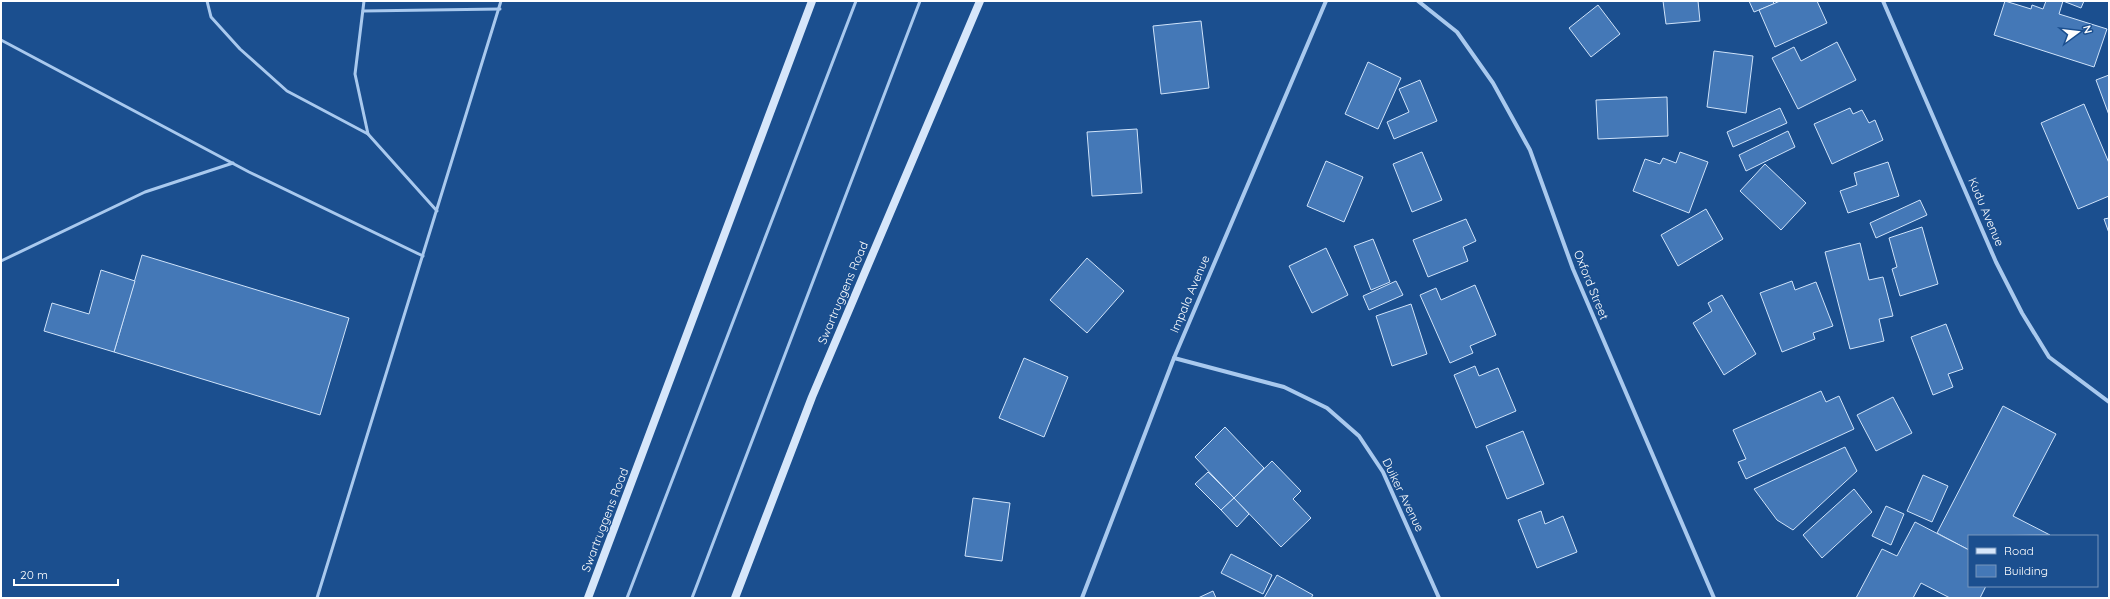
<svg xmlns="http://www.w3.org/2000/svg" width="2110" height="599" font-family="Quicksand,sans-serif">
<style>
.building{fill:#4478b7;stroke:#cfe3fa}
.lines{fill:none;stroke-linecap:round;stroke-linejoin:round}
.service{stroke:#a9c9ee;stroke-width:3}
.minor{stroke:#a9c9ee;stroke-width:4}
.secondary{stroke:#d6e6fa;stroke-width:8}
.labels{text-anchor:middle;stroke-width:3;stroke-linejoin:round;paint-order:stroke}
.street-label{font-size:12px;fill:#fff;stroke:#1b4f8f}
</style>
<rect width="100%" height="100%" fill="#1b4f8f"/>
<g class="building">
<path d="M 1663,1 L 1698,1 L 1700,21 L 1666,24 Z"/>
<path d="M 1749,1 L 1773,1 L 1774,4 L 1754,12 Z"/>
<path d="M 1780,1 L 1817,1 L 1827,23 L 1775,47 L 1759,10 Z"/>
<path d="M 2005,1 L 2031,9 L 2032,5 L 2043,9 L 2046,1 L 2084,1 L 2081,8 L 2063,1 L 2059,14 L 2107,29 L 2094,67 L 1994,35 Z"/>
<path d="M 1598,5 L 1620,34 L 1591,57 L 1569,28 Z"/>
<path d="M 1201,21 L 1209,88 L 1161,94 L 1153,26 Z"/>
<path d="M 1837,42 L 1856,80 L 1798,109 L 1772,58 L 1794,47 L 1801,61 Z"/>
<path d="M 1714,51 L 1753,56 L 1746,113 L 1707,107 Z"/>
<path d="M 1368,62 L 1401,78 L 1378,129 L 1345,114 Z"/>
<path d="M 2109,75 L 2109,115 L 2096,80 Z"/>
<path d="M 1420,80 L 1437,121 L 1394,139 L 1387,122 L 1409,112 L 1399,89 Z"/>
<path d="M 1667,97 L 1668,136 L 1598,139 L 1596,100 Z"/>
<path d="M 2084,104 L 2109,163 L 2109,196 L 2078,209 L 2041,123 Z"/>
<path d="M 1780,108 L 1787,123 L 1733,147 L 1727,132 Z"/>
<path d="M 1850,108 L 1853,114 L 1862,110 L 1869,123 L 1875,120 L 1883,140 L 1832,164 L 1814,124 Z"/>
<path d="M 1137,129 L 1142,193 L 1092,196 L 1087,132 Z"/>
<path d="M 1788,131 L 1795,147 L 1746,171 L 1739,155 Z"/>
<path d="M 1422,152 L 1442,200 L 1412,212 L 1393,164 Z"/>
<path d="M 1680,152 L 1708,162 L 1689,213 L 1633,191 L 1645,159 L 1660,164 L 1663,158 L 1676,163 Z"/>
<path d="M 1326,161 L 1363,177 L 1344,222 L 1307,206 Z"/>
<path d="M 1888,162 L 1899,196 L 1848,213 L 1840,191 L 1857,185 L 1854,173 Z"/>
<path d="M 1765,164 L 1806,203 L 1781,230 L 1740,191 Z"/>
<path d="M 1920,200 L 1927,215 L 1876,238 L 1870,223 Z"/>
<path d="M 1706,209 L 1723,239 L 1678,266 L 1661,235 Z"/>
<path d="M 2109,218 L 2109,233 L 2104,219 Z"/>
<path d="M 1466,219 L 1476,241 L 1463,247 L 1468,261 L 1428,277 L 1413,240 Z"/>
<path d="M 1922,227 L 1938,284 L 1900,296 L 1892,269 L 1897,267 L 1889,238 Z"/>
<path d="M 1373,239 L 1390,282 L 1371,290 L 1354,246 Z"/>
<path d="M 1860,243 L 1869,280 L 1883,277 L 1893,316 L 1879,319 L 1884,341 L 1850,349 L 1825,252 Z"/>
<path d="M 1326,248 L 1348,295 L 1312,313 L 1289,266 Z"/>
<path d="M 142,255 L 349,318 L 320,415 L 114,352 Z"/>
<path d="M 1087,258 L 1124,291 L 1087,333 L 1050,300 Z"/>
<path d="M 101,270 L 135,281 L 114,352 L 44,331 L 52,303 L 89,314 Z"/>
<path d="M 1396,281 L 1403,295 L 1369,310 L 1363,296 Z"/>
<path d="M 1792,281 L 1795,290 L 1816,282 L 1833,326 L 1813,333 L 1815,339 L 1782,352 L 1760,293 Z"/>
<path d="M 1475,285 L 1496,335 L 1470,346 L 1473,353 L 1450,363 L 1420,295 L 1436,288 L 1441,300 Z"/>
<path d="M 1722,295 L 1756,354 L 1724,375 L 1693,323 L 1712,311 L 1708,303 Z"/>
<path d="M 1411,304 L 1427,354 L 1392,366 L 1376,316 Z"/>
<path d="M 1946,324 L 1963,369 L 1948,374 L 1953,387 L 1933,395 L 1911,337 Z"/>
<path d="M 1024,358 L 1068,377 L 1044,437 L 999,418 Z"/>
<path d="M 1475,366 L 1479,376 L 1498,368 L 1516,411 L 1476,428 L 1454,375 Z"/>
<path d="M 1821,391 L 1826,402 L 1839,396 L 1854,429 L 1746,479 L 1738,462 L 1746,459 L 1733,430 Z"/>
<path d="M 1893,397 L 1912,433 L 1876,451 L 1857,415 Z"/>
<path d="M 2003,406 L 2056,434 L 2013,516 L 2050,535 L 1969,536 L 1969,550 L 1937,533 Z"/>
<path d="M 1225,427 L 1264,468 L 1234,498 L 1195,457 Z"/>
<path d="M 1523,431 L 1544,484 L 1507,499 L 1486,446 Z"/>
<path d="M 1845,447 L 1857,471 L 1793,530 L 1777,520 L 1754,489 Z"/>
<path d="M 1272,461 L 1301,491 L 1293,499 L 1311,518 L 1281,547 L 1234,498 Z"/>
<path d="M 1208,472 L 1234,498 L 1221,510 L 1195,484 Z"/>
<path d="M 1923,475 L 1948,486 L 1932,522 L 1907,511 Z"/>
<path d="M 1854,489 L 1872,512 L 1822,558 L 1803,535 Z"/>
<path d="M 973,498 L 1010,503 L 1002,561 L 965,556 Z"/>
<path d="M 1234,498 L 1249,514 L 1237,527 L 1221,510 Z"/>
<path d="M 1886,506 L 1904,514 L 1891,545 L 1872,536 Z"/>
<path d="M 1541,511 L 1545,524 L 1563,516 L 1577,552 L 1537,568 L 1518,520 Z"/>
<path d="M 1915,522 L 1969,550 L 1969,586 L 1986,586 L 1980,598 L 1950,598 L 1921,583 L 1913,598 L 1856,598 L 1882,549 L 1897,556 Z"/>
<path d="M 1231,554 L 1272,575 L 1263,594 L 1221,573 Z"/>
<path d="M 1277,575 L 1313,595 L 1311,598 L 1264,598 Z"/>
<path d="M 1213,591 L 1216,598 L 1198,598 Z"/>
</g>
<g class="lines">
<g class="service">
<path d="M 207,1 L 211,17 L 240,49 L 287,91 L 368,134"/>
<path d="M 364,1 L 355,74 L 368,134 L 437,211"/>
<path d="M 363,11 L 500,9"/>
<path d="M 1,40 L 249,172 L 423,256"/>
<path d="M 1,261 L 145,192 L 233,163"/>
<path d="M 317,598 L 501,1"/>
<path d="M 627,598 L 856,1"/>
<path d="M 692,598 L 920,1"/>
</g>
<g class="minor">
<path d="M 1418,1 L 1457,32 L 1493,83 L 1530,150 L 1573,269 L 1714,598"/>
<path d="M 1883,1 L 1996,262 L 2022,313 L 2049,357 L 2109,402"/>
<path d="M 1174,358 L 1284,387 L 1327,408 L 1359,436 L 1383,472 L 1439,598"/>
<path d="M 1082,598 L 1174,358 L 1326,1"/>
</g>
<g class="secondary">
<path d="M 588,598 L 812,1"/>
<path d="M 735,598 L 812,397 L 980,1"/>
</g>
</g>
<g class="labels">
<g class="street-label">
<text transform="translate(1986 212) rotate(67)" y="4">Kudu Avenue</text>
<text transform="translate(1591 285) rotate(68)" y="4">Oxford Street</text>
<text transform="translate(843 293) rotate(-67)" y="4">Swartruggens Road</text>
<text transform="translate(1190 294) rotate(-67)" y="4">Impala Avenue</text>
<text transform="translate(1403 495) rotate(64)" y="4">Duiker Avenue</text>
<text transform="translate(605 520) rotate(-69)" y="4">Swartruggens Road</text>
</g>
</g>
<rect width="2110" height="599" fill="none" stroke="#ffffff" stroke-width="4"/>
<rect x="1968" y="535" width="130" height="52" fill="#1b4f8f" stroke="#7695bc"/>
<rect x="1976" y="548" width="20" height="6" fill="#d6e6fa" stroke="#7695bc"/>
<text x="2004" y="555" font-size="12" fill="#ffffff">Road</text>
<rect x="1976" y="565" width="20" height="12" fill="#4478b7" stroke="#7695bc"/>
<text x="2004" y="575" font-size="12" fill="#ffffff">Building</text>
<g transform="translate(2078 32) rotate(75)" stroke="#1b4f8f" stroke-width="3" paint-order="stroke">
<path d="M0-3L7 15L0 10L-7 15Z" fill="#ffffff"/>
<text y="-6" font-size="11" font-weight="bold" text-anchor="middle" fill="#ffffff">N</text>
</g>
<path d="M14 579v6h104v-6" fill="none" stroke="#ffffff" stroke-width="2"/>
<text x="20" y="579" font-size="12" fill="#ffffff" stroke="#1b4f8f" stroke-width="3" paint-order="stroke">20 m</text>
</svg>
